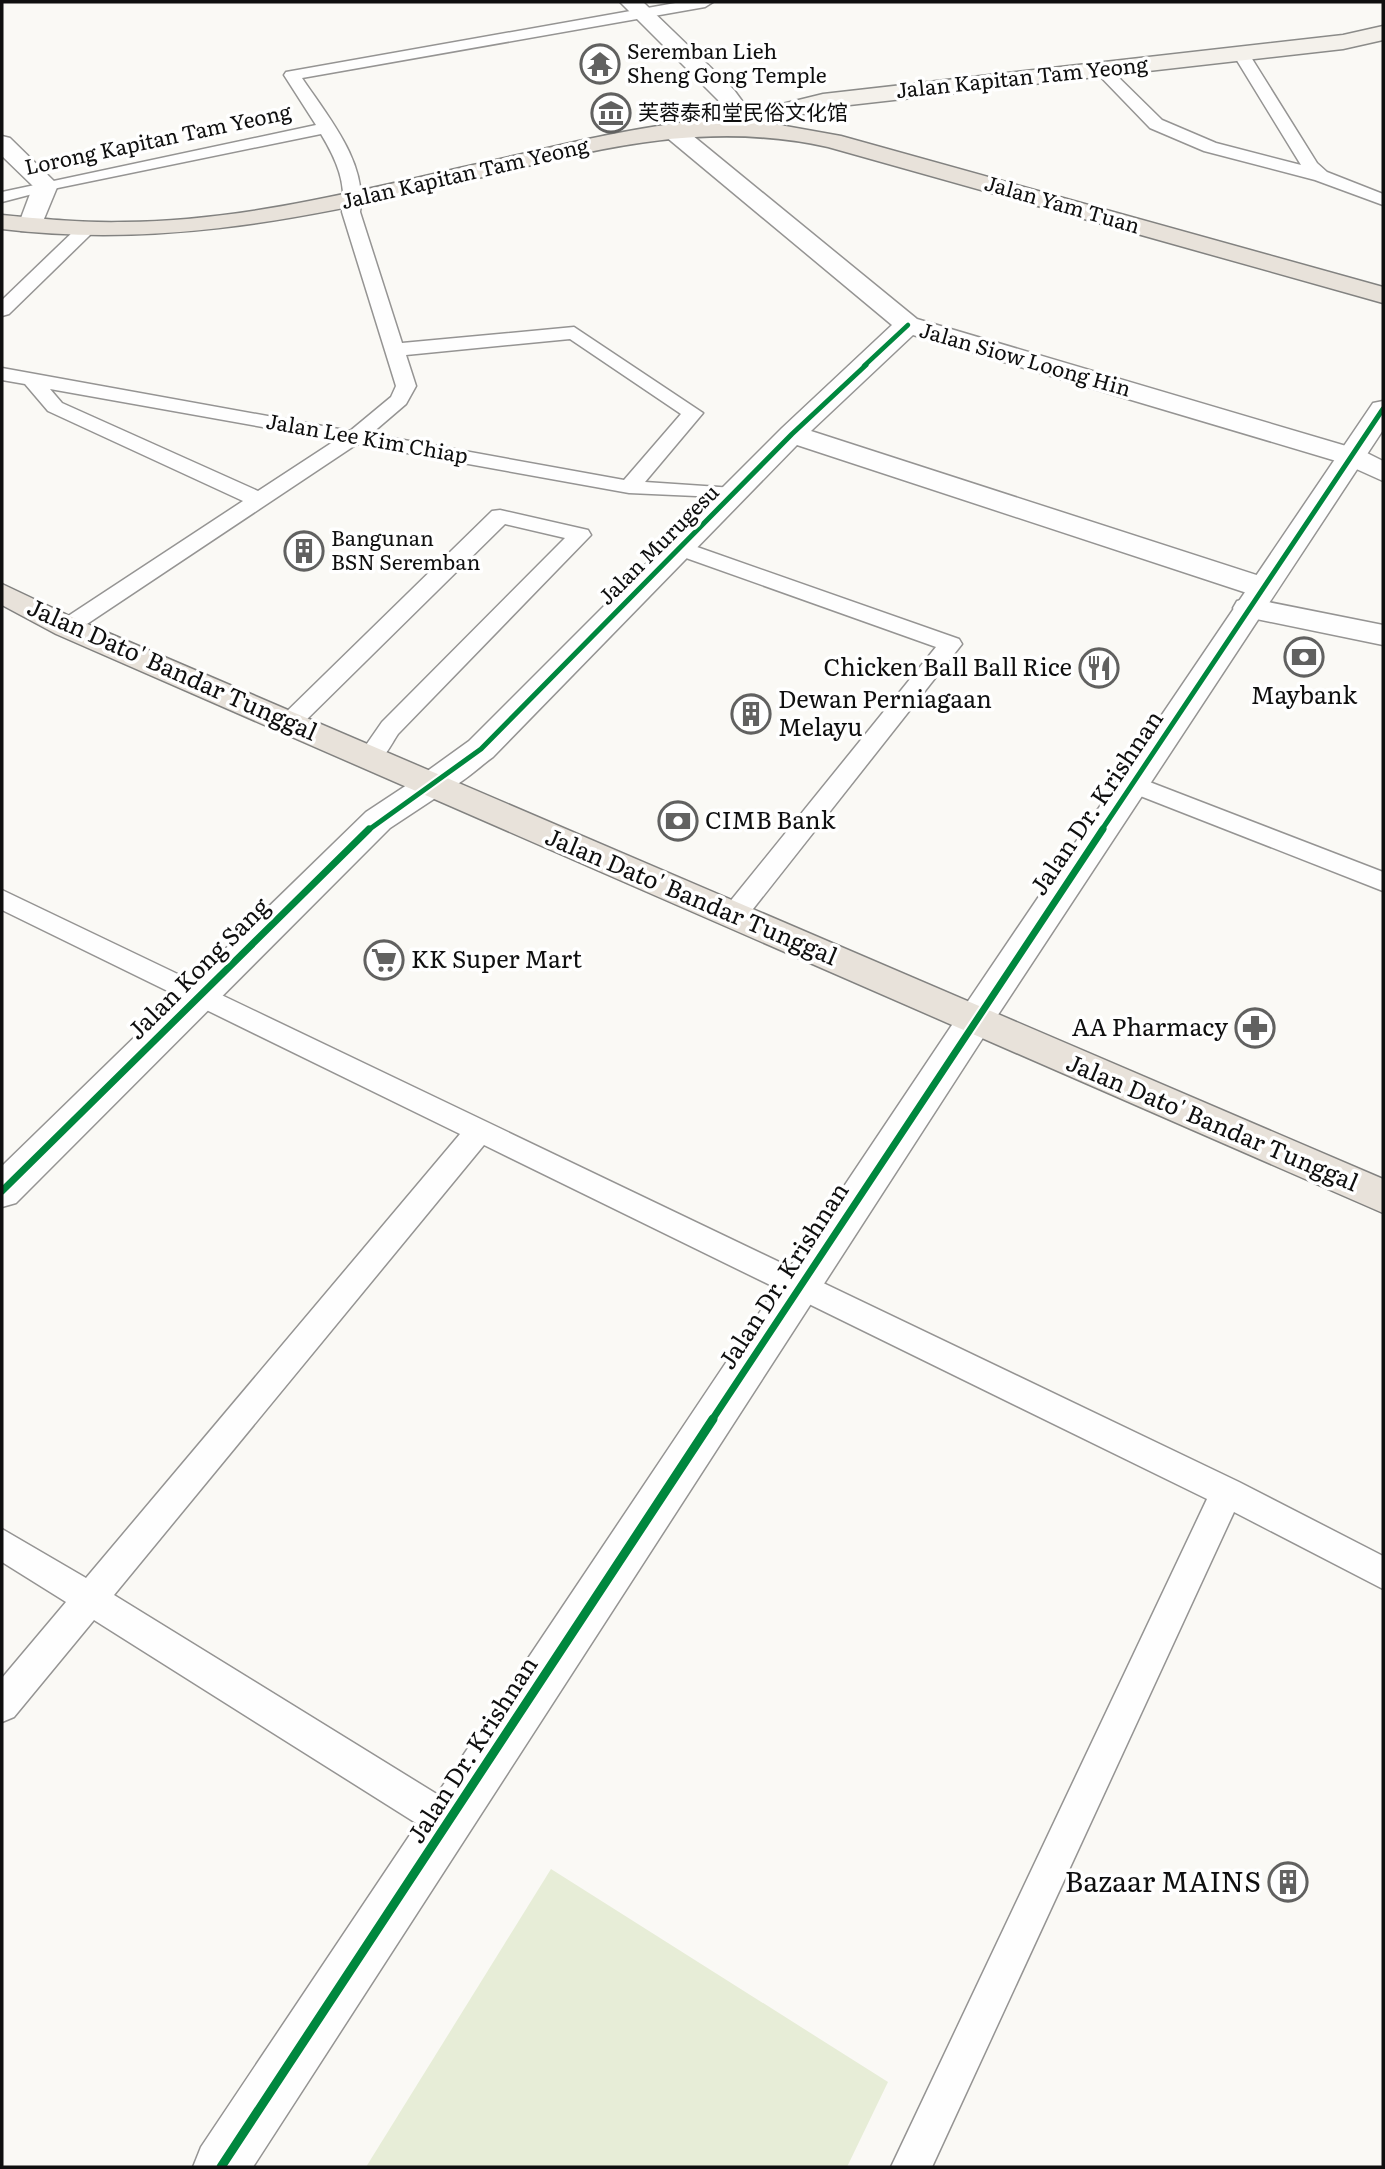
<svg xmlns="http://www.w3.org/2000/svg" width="1385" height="2169" font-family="Literata,'Noto Sans SC',serif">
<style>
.green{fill:#e7edd7}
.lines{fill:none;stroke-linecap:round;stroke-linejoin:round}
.service-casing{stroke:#959493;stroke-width:3}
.minor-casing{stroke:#959493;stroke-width:3}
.tertiary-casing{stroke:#959493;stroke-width:3}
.secondary-casing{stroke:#8b8b89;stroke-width:3}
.trunk-casing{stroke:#828280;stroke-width:3}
.service{fill:#fefefe;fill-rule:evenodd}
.minor{fill:#fefefe;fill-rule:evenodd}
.tertiary{fill:#fefefe;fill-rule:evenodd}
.secondary{fill:#f4f1eb;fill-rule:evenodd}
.trunk{fill:#e8e2da;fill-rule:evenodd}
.cycleway-far3-casing{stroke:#fff;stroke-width:7}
.cycleway-far2-casing{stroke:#fff;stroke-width:9}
.cycleway-far1-casing{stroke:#fff;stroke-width:11}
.cycleway-casing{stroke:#fff;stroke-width:13}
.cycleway-far3{stroke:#00873e;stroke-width:4.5}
.cycleway-far2{stroke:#00873e;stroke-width:5}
.cycleway-far1{stroke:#00873e;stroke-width:7}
.cycleway{stroke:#00873e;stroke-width:9}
.labels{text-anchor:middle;stroke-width:7;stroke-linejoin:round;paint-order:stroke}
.far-poi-label{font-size:21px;fill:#0f0f0f;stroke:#fff;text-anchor:start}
.far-street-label{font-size:21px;fill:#0f0f0f;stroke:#fff}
.poi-label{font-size:24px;fill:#0f0f0f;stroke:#fff;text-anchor:start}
.street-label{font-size:24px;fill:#0f0f0f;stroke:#fff}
.near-poi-label{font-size:28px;fill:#0f0f0f;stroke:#fff;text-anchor:end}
</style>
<rect width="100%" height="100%" fill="#faf9f5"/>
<path class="green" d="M 551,1869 L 888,2082 L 847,2167 L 366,2167 Z"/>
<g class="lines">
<g class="service-casing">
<g id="service">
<path d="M 681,2 L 713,2 L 705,7 L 302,78 C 328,117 368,163 360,212 L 402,343 L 574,327 L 703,413 L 645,482 L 734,488 L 741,490 L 745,494 L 741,498 L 629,493 L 357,444 L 75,632 L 59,632 L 56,627 L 59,622 L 243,501 L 48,411 L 25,384 L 2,380 L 2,368 L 350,431 L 391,397 L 396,386 L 342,212 C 347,183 336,159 321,134 L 48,190 L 2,202 L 2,192 L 316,125 L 284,75 L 286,72 ZM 570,339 L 681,414 L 624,480 L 371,434 L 406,404 L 416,386 L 406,355 ZM 50,389 L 336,440 L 258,491 L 62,403 Z"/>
<path d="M 1241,49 L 1249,54 L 1317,163 L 1327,172 L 1383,194 L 1383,205 L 1315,180 L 1204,151 L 1150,128 L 1093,69 L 1101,64 L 1107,66 L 1162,120 L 1216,143 L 1301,165 L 1233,54 Z"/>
<path d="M 84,226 L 90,227 L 93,231 L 90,235 L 9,314 L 2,316 L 2,300 L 78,227 Z"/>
<path d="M 500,510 L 588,530 L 591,535 L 398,734 C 388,749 381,769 360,764 L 357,758 L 382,722 L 565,538 L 505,524 L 297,729 L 281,729 L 277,723 L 281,717 L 492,511 Z"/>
<path d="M 680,541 L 959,639 L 962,644 L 742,923 L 733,925 L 724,923 L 720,916 L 724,909 L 936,647 L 672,553 L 669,548 Z"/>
<path d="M 1134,776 L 1383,872 L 1383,891 L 1125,790 L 1122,784 L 1125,778 Z"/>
<path d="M 2,890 L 1239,1482 L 1383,1556 L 1383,1589 L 1234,1512 L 932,2167 L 891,2167 L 1207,1499 L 484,1145 L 114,1595 L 461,1809 L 466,1822 L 461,1835 L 448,1840 L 435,1835 L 94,1620 L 14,1717 L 2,1722 L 2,1678 L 66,1602 L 2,1562 L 2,1529 L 86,1578 L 460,1134 L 2,910 Z"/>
</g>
</g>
<g class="minor-casing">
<g id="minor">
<path d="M 620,2 L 643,2 L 734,90 L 745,105 L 750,127 L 746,132 L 730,132 L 718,100 Z"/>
<path d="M 673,124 L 681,126 L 917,319 L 1363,451 L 1383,461 L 1383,481 L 1343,463 L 913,335 L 811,431 L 1272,580 L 1276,587 L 1272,594 L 1261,596 L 1250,594 L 797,445 L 493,757 C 472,772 446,801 419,793 L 414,785 L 419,777 L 469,741 L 782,428 L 892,325 L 665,136 L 661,131 L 665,126 Z"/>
<path d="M 2,136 L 10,138 L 58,185 L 39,231 L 21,231 L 18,226 L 33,186 L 2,156 Z"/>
<path d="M 1248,598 L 1383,625 L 1383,645 L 1237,615 L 1233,608 L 1237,601 Z"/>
</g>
</g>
<g class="tertiary-casing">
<g id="tertiary">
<path d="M 1383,401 L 1383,430 L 988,1030 L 253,2167 L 193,2167 L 201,2147 L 962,1010 L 1373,403 Z"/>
<path d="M 431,773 L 443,777 L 448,785 L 443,793 L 390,828 L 16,1203 L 2,1207 L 2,1166 L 366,812 L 419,777 Z"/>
</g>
</g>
<g class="secondary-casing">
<path id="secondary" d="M 1383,26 L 1383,40 L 1343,49 L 823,108 L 738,134 L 730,132 L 726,127 L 730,122 L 770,107 L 823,94 L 1343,35 Z"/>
</g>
<g class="trunk-casing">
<g id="trunk">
<path d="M 707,120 L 763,122 L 841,136 L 1383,287 L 1383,303 L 828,147 C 688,116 568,158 432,189 C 287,222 151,247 2,229 L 2,215 C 43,219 83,223 124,222 C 242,221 359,191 473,165 C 551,148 627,127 707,120 Z"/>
<path d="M 2,584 L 78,620 L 1383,1179 L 1383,1213 L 56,634 L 2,605 Z"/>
</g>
</g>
<use href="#service" class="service"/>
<use href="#minor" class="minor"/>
<use href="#tertiary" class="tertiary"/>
<use href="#secondary" class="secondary"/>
<use href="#trunk" class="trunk"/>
<g class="cycleway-far3-casing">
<path id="cycleway-far3" d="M 864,366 L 908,325"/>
</g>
<g class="cycleway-far2-casing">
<g id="cycleway-far2">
<path d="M 367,831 L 481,749 L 792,434 L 866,365"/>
<path d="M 1101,831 L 1383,409"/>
</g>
</g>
<g class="cycleway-far1-casing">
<g id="cycleway-far1">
<path d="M 2,1191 L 369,829"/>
<path d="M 712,1420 L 1103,829"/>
</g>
</g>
<g class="cycleway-casing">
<path id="cycleway" d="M 221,2167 L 713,1419"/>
</g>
<use href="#cycleway-far3" class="cycleway-far3"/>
<use href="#cycleway-far2" class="cycleway-far2"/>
<use href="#cycleway-far1" class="cycleway-far1"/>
<use href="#cycleway" class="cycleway"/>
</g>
<defs>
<g id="temple-ring" transform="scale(2.0125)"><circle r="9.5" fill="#fff" stroke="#616160" stroke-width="1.5"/><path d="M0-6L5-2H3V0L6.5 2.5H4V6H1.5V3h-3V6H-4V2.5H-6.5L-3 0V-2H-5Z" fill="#616160"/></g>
<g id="museum-ring" transform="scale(2.0125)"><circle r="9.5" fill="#fff" stroke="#616160" stroke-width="1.5"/><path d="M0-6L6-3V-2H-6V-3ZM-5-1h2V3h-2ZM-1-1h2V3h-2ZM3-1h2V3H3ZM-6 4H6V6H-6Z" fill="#616160"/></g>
<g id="building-ring" transform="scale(2.0125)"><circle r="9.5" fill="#fff" stroke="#616160" stroke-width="1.5"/><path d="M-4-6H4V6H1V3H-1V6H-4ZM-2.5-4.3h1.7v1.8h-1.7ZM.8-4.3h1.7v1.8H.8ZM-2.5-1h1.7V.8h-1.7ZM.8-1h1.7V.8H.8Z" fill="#616160"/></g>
<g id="bank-ring" transform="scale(2.0125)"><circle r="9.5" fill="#fff" stroke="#616160" stroke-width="1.5"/><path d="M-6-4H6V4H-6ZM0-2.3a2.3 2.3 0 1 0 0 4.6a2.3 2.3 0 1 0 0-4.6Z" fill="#616160"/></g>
<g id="restaurant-ring" transform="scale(2.0125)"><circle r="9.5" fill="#fff" stroke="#616160" stroke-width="1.5"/><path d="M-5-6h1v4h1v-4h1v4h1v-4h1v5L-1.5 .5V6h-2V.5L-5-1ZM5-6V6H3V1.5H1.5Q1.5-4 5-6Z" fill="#616160"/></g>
<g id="supermarket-ring" transform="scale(2.0125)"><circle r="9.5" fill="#fff" stroke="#616160" stroke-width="1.5"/><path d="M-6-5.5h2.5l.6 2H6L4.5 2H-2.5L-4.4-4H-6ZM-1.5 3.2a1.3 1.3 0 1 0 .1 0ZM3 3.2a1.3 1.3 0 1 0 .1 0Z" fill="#616160"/></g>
<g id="pharmacy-ring" transform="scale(2.0125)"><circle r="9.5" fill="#fff" stroke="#616160" stroke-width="1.5"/><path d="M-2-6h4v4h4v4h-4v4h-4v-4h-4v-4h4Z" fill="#616160"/></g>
</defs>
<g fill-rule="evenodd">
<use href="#temple-ring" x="600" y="64"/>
<use href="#museum-ring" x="611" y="113"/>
<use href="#building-ring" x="304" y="551"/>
<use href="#bank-ring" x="1304" y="657"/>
<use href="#restaurant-ring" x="1099" y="668"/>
<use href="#building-ring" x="751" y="714"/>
<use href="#bank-ring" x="678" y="821"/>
<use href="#supermarket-ring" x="384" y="960"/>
<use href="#pharmacy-ring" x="1255" y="1028"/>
<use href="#building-ring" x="1288" y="1882"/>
</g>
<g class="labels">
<g class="far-poi-label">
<text x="627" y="59">Seremban Lieh<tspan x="627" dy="24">Sheng Gong Temple</tspan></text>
<text x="638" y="120">芙蓉泰和堂民俗文化馆</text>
<text x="331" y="546">Bangunan<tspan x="331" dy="24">BSN Seremban</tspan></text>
</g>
<g class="far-street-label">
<text transform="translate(1022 78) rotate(-6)" y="7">Jalan Kapitan Tam Yeong</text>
<text transform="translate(158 140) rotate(-12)" y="7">Lorong Kapitan Tam Yeong</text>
<text transform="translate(465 174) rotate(-13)" y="7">Jalan Kapitan Tam Yeong</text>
<text transform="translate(1062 205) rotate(16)" y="7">Jalan Yam Tuan</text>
<text transform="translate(1025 360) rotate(16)" y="7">Jalan Siow Loong Hin</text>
<text transform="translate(367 439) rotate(10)" y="7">Jalan Lee Kim Chiap</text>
<text transform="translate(659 545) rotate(-45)" y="7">Jalan Murugesu</text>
</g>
<g class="poi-label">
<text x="1072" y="676" text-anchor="end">Chicken Ball Ball Rice</text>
<text x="1304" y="704" text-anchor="middle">Maybank</text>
<text x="778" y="708">Dewan Perniagaan<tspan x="778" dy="28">Melayu</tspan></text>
<text x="705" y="829">CIMB Bank</text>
<text x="411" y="968">KK Super Mart</text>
<text x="1228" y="1036" text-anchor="end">AA Pharmacy</text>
</g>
<g class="street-label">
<text transform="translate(172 670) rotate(24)" y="8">Jalan Dato' Bandar Tunggal</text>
<text transform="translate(1097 803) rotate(-56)" y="8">Jalan Dr. Krishnan</text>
<text transform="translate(691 897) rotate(23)" y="8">Jalan Dato' Bandar Tunggal</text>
<text transform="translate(199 969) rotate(-45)" y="8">Jalan Kong Sang</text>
<text transform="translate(1212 1123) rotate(23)" y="8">Jalan Dato' Bandar Tunggal</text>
<text transform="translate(784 1276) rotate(-57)" y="8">Jalan Dr. Krishnan</text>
<text transform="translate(473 1750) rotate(-57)" y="8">Jalan Dr. Krishnan</text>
</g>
<g class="near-poi-label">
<text x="1261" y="1892">Bazaar MAINS</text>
</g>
</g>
<rect width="1385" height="2169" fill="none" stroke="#0f0f0f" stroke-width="7"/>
</svg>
